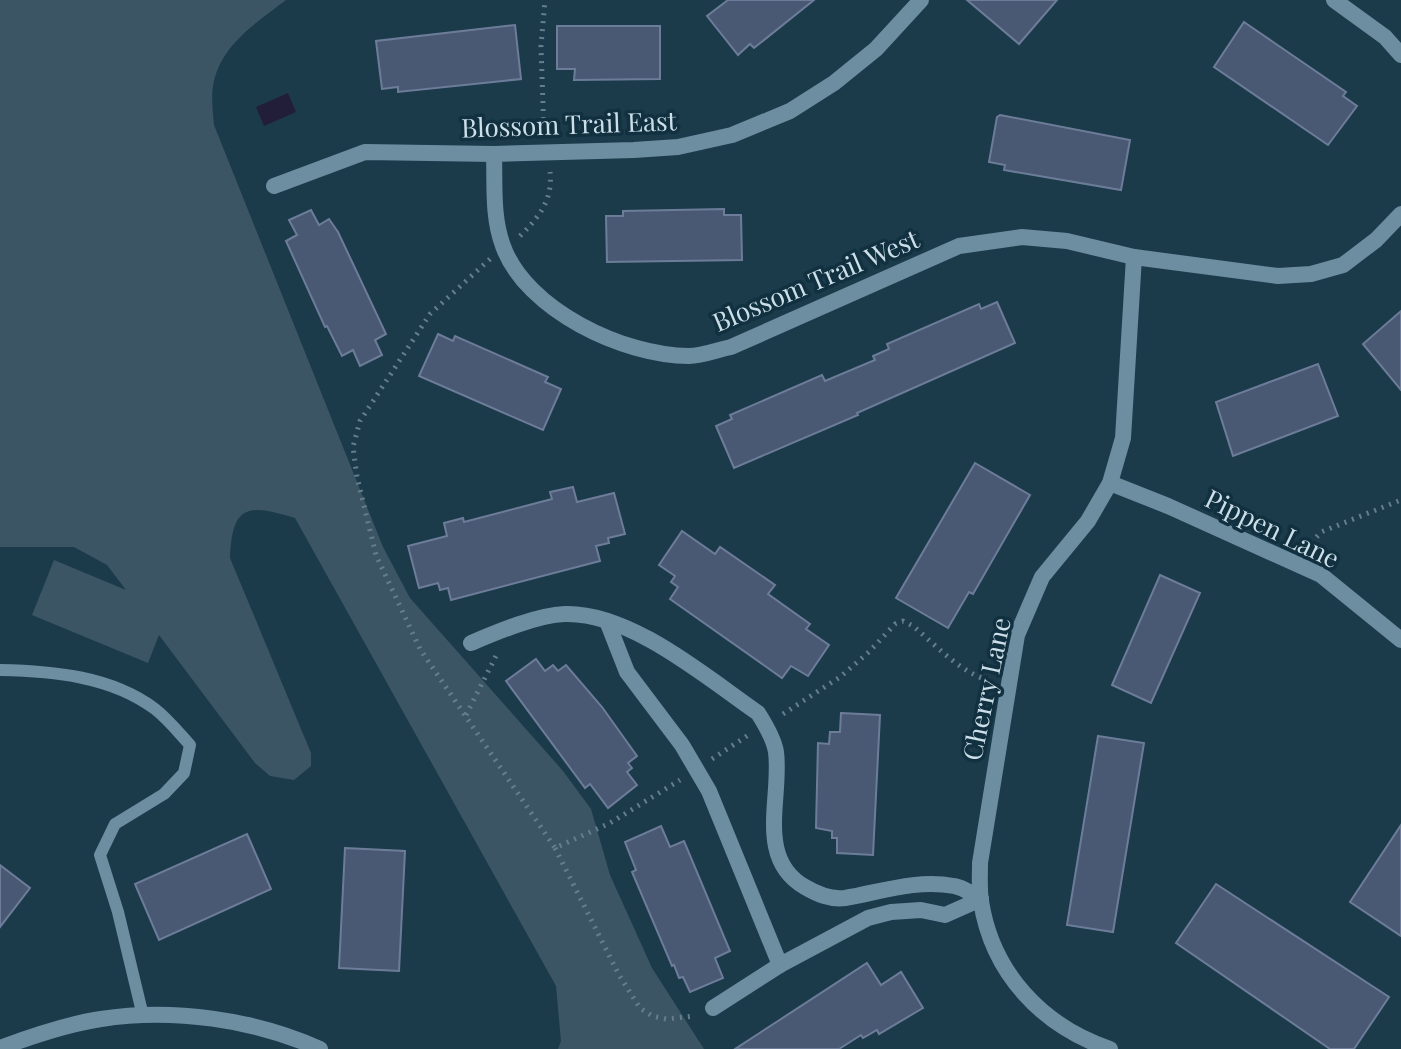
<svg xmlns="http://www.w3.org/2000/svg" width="1401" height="1049" font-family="'Playfair Display',serif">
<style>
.green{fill:#3b5564}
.water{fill:#221e39}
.building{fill:#495873;stroke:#6d7d99;stroke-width:2}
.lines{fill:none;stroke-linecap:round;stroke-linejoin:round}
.path{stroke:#647e8c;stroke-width:5;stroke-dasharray:2 6;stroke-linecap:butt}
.service{stroke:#6d8ea1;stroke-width:12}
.minor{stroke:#6d8ea1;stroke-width:16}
.labels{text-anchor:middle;stroke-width:7;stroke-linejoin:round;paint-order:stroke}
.street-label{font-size:26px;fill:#ccdee8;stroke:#113040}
</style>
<rect width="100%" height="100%" fill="#1b3b4b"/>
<path class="green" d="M 0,0 L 286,0 C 255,24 220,45 213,86 C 211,98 213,113 214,125 L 383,547 L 410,598 L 563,771 L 591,809 L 610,875 L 652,968 L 704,1049 L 558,1049 L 561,1041 L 556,986 L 295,518 C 249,504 232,503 230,558 L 311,753 L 311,766 L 294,780 L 270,776 L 255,763 L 159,635 L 148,663 L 32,615 L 54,560 L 126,590 L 107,565 L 74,547 L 0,547 Z"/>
<path class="water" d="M 288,93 L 296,112 L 264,126 L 256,107 Z"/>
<g class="building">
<path d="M 728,0 L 814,0 L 754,48 L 750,44 L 738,55 L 707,16 Z"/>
<path d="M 967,0 L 1057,0 L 1019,44 Z"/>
<path d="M 1244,22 L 1346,92 L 1343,96 L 1357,106 L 1328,145 L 1214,67 Z"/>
<path d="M 515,25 L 521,79 L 398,92 L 398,87 L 382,89 L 376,41 Z"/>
<path d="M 557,26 L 660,26 L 660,79 L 574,80 L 575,69 L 557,69 Z"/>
<path d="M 1000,115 L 1130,140 L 1121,190 L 1004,170 L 1005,165 L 989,162 L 997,117 Z"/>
<path d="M 724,209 L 724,215 L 741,215 L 742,260 L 607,262 L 606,216 L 623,216 L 623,211 Z"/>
<path d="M 311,210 L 319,225 L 329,219 L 338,232 L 386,334 L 375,340 L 382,355 L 360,366 L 353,350 L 342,356 L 327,326 L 325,327 L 286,241 L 297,235 L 289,220 Z"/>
<path d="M 997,302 L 1015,343 L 857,413 L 858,415 L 734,468 L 716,426 L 732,419 L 730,415 L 822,375 L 825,381 L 875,360 L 873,356 L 889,349 L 887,344 L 979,304 L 981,309 Z"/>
<path d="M 1401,311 L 1401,390 L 1363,344 Z"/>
<path d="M 438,334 L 453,341 L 455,336 L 548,377 L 545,382 L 561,389 L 543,430 L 419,376 Z"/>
<path d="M 1318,364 L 1338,416 L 1233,456 L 1216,402 Z"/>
<path d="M 975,463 L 1030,495 L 973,594 L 969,592 L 948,628 L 896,598 Z"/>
<path d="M 573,487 L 577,502 L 614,493 L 625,534 L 608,538 L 609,543 L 596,546 L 600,561 L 451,600 L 448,588 L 440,590 L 438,583 L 419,588 L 408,546 L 447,536 L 444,523 L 463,518 L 464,522 L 552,499 L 550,492 Z"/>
<path d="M 682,531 L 715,554 L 720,547 L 775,585 L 768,594 L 810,624 L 806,629 L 829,645 L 808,676 L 791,666 L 782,678 L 670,599 L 678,587 L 671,582 L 675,576 L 659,565 Z"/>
<path d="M 1160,575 L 1200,593 L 1151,703 L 1112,685 Z"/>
<path d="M 536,659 L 545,671 L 553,665 L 558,671 L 566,665 L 602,707 L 637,756 L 628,763 L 632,768 L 627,772 L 637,785 L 608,808 L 590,784 L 585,788 L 506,681 Z"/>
<path d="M 841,713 L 880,715 L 873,855 L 837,853 L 837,838 L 832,838 L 832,831 L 816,828 L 818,743 L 829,744 L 830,732 L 840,732 Z"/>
<path d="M 1098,736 L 1144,743 L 1113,932 L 1067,925 Z"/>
<path d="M 1401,825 L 1401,936 L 1350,902 Z"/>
<path d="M 661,826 L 670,847 L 684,841 L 730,951 L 715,958 L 723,978 L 690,992 L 683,977 L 679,978 L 674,965 L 672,966 L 632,872 L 636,870 L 625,842 Z"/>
<path d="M 247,834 L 271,889 L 159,940 L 135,884 Z"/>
<path d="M 345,848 L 405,851 L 399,971 L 339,968 Z"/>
<path d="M 0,865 L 30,888 L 0,927 Z"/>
<path d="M 1216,884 L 1389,997 L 1354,1049 L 1330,1049 L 1176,943 Z"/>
<path d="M 867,963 L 881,985 L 901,972 L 923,1008 L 879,1034 L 877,1030 L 863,1038 L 861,1035 L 839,1049 L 735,1049 Z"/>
</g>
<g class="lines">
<g class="path">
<path d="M 544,135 L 541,46 L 545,0"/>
<path d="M 520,236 C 539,217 553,200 550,172"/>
<path d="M 490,259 L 430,314 L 360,421 L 353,447 L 357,477 L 376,555 L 420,649 L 555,848 L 610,823 L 680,780"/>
<path d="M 1306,549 L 1321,532 L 1401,500"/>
<path d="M 783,714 L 840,677 L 869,652 L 895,624 L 903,621 L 913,626 C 937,646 961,674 992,681"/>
<path d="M 466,715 L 496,656"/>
<path d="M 712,759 L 750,734"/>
<path d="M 555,848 L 619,975 L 640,1008 L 652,1016 L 666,1019 L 694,1016"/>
</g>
<path class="service" d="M 0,670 C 52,671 111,676 155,709 C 168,719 179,733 190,745 L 184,773 L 164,794 L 115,824 L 100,855 L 118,912 L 143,1016"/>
<g class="minor">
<path d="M 1334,0 L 1385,37 L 1401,55"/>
<path d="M 494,154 C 495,184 492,217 503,246 C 526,310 624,356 689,356 C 702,356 717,350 731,347 L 959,246 L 1022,237 L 1067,241 L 1134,257 L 1278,276 L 1311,274 L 1343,265 L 1376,240 L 1401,214"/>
<path d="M 274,186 L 365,152 L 494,154 L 634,150 L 678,147 L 732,135 L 790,111 L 834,83 L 876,49 L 921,0"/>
<path d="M 1110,483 L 1168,506 L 1321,575 L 1401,640"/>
<path d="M 607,621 L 627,672 L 682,745 L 709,791 L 780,965"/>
<path d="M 471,643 C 497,632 537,615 565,614 C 630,612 706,677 758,713 C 765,724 774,739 776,752 C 782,797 755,858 805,887 C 817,894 830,900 845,898 C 881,892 916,879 954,886 C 963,887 973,895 981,899"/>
<path d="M 713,1008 L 780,965 L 868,918 L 891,912 L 921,910 L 945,915 L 981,899"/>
<path d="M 0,1048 C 32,1036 67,1024 101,1019 C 172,1008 254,1019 320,1049"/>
<path d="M 1110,1049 C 1042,1026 992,973 981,901 C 979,888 980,875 980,863 L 1017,635 L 1042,577 L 1088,521 L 1110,483 L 1123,438 L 1134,257"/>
</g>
</g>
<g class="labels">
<g class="street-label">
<text transform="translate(569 125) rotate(-2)" y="9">Blossom Trail East</text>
<text transform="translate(816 281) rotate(-23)" y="9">Blossom Trail West</text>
<text transform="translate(1272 529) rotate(26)" y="9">Pippen Lane</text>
<text transform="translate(987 689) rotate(-78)" y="9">Cherry Lane</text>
</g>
</g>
</svg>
